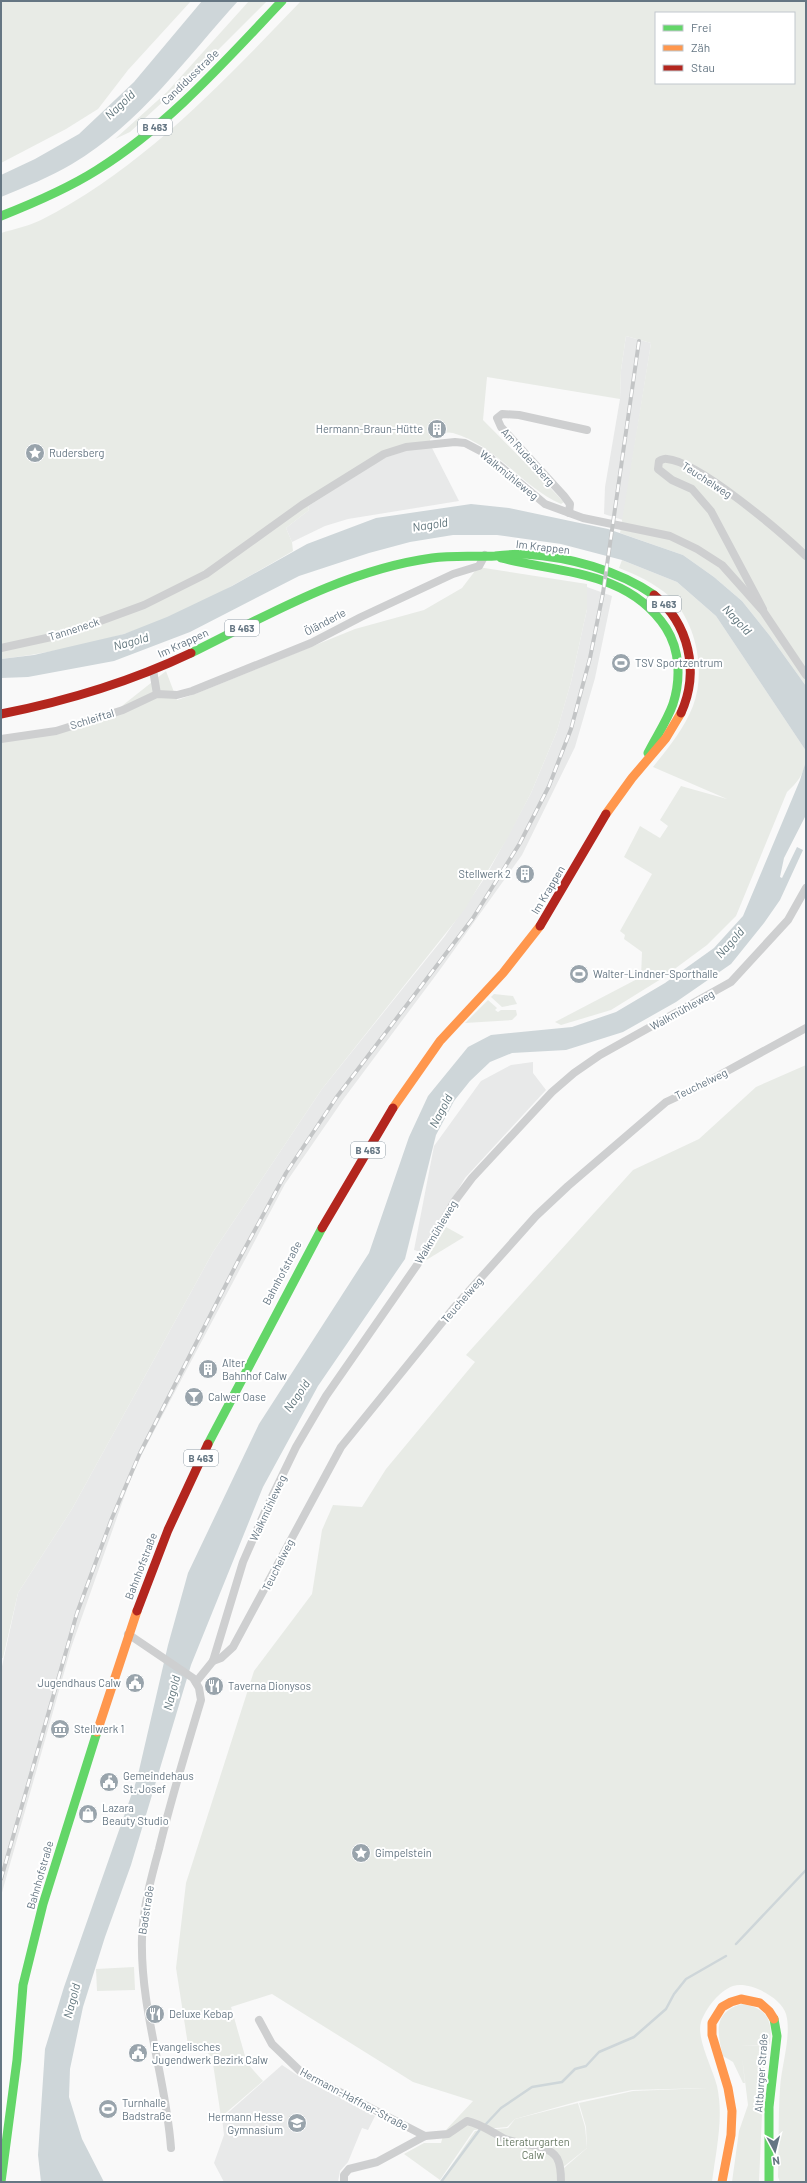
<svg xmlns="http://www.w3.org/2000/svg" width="807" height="2183" font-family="Barlow,sans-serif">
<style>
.built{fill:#e8e9e9}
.green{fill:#e8ebe6;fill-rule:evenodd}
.water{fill:#ced6d9}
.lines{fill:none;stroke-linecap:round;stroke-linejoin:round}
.stream{stroke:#ced6d9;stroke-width:2.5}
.street{stroke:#cecfd0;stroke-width:8}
.fast{stroke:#63d668;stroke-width:9}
.slow{stroke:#ff974d;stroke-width:9}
.jam{stroke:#b3261e;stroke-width:9}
.rail-casing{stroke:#c3c5c6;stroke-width:4}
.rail{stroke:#fff;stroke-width:2.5;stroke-dasharray:8;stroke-linecap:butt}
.labels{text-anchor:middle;stroke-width:4;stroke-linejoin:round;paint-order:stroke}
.shield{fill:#fff;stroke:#939fa8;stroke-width:1}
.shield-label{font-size:10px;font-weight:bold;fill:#657683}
.street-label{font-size:11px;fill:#657683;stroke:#fff}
.poi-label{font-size:11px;fill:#657683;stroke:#fff;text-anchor:start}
.park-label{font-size:11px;fill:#687a64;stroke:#fff}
.water-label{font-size:12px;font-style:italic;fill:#60757c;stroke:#fff}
</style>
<rect width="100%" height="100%" fill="#f9f9f9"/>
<g class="built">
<path d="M 626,336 L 651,343 L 623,520 L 604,514 L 605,487 L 620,399 L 621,370 Z"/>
<path d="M 432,448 L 459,501 L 348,519 L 325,526 L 292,542 L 286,528 L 309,510 L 308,506 L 384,458 L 408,450 Z"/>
<path d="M 587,587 L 612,596 L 595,678 L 575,747 L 522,855 L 439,971 L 345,1097 L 285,1184 L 134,1469 L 71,1648 L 1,1896 L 1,1671 L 18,1593 L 72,1509 L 213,1252 L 322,1089 L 445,936 L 486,876 L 531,793 L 557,731 L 571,682 L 587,609 Z"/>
<path d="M 533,1062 L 533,1073 L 546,1090 L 465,1178 L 421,1252 L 414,1250 L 434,1146 L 481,1081 L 511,1065 Z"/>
<path d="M 282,2065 L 297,2075 L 375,2116 L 368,2130 L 362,2128 L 348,2162 L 340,2171 L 338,2182 L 224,2182 L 214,2163 L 224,2135 L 222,2118 Z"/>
</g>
<g class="green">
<path d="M 1,1 L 191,1 L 128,70 L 98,109 L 66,129 L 1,163 Z"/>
<path d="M 249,1 L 267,1 L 205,63 L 130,132 L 115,139 L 167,92 Z"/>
<path d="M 301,1 L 806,1 L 806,686 L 770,636 L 742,601 L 714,577 L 683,555 L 620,533 L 651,343 L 626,336 L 621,370 L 620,399 L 487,377 L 483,420 L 564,502 L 561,504 C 522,487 496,445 453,433 C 445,431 437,435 430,439 L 430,449 L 408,450 L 384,458 L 308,506 L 309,510 L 286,528 L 292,542 L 293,551 C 239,582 184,616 124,634 C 84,646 42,654 1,659 L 1,233 C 14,229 29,226 41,220 C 143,168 223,82 301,1 ZM 656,13 L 794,13 L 794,83 L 656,83 Z"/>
<path d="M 622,560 L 677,582 L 716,616 L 806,751 C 806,771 801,779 787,792 L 736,916 L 707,945 L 661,979 L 611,1010 L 561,1025 L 555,1022 L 641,977 L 642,952 L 624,939 L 625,935 L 620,931 L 652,874 L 624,857 L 640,826 L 660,838 L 668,826 L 660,820 L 681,786 L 727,799 L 653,767 C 668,748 684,729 693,706 C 706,672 697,622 669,596 C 654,583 637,575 619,568 Z"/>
<path d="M 478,567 L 587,584 L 587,609 L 571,682 L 557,731 L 531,793 L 508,837 L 465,909 L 322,1089 L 213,1252 L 72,1509 L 18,1593 L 3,1658 L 1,1658 L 1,737 L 42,732 L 113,713 L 166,671 L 177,700 L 195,694 L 355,629 L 424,610 L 462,588 Z"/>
<path d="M 494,994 L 513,996 L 517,1004 L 502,1007 L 491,997 Z"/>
<path d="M 488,1000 L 497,1008 L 495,1010 L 498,1012 L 501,1010 L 516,1010 L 517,1015 L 512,1020 L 465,1023 Z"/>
<path d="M 806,1065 L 806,2182 L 780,2182 L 778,2177 C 779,2148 778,2118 780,2089 C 781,2067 792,2035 786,2014 C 781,1997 749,1981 733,1986 C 719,1991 706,2008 701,2022 C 696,2038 713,2069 717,2086 C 724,2117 716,2151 712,2182 L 564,2182 L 564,2168 L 587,2148 L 586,2127 L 579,2103 L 633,2091 L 707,2088 L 632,2090 L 579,2101 L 515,2119 L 507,2127 L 474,2130 L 440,2180 L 404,2154 L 424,2143 L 441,2143 L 444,2132 L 473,2101 L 413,2082 L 272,1994 L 231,2007 L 247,2063 L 263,2081 L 221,2117 L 212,2057 L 203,2049 L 188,2045 L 176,1968 L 186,1883 L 254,1671 L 312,1594 L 322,1530 L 333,1505 L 362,1507 L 386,1469 L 475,1362 L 466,1355 L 633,1170 L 699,1139 L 756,1087 Z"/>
<path d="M 446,1227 L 464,1237 L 423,1262 Z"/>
<path d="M 134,1967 L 135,1990 L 97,1991 L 96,1969 Z"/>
<path d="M 742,2004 C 767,2008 773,2020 770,2044 L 740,2046 L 765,2045 L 759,2182 L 732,2182 L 739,2131 L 748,2105 L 742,2057 L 745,2083 L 743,2083 L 733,2062 L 723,2056 C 717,2032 713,2012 742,2004 Z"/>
<path d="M 578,2103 L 585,2127 L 587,2148 L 557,2172 L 557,2182 L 440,2182 L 475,2131 L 508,2128 L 515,2119 Z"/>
</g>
<g class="water">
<path d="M 202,1 L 238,1 C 186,58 140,124 72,164 C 50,177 25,187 1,197 L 1,175 L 35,159 L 79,134 L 134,82 Z"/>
<path d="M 471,504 L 509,508 L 608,529 L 683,555 L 714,577 L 742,601 L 770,636 L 806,686 L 806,751 L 716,616 L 677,582 L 622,560 L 561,544 L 497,535 L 453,535 L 410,542 L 369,553 L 299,576 L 190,632 L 114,661 L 28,677 L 1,678 L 1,659 L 34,655 L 124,634 L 167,617 L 232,586 L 307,544 L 376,518 Z"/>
<path d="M 806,761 L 806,815 L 784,858 L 780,877 L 782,878 L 797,847 L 803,850 L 780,900 L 764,923 L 731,964 L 676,1002 L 623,1032 L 566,1050 L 512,1053 L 490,1062 L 470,1081 L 454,1101 L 436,1135 L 405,1259 L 318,1386 L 263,1487 L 191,1665 L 131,1865 L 105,1937 L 83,2007 L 70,2069 L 69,2097 L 82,2139 L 104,2182 L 41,2182 L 38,2155 L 45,2049 L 64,1987 L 137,1779 L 168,1645 L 188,1573 L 259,1424 L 369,1253 L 409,1137 L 428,1096 L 468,1047 L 491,1035 L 572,1027 L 616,1012 L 665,983 L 714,948 L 743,916 L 800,780 Z"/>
</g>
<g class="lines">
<g class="stream">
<path d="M 736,1944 L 806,1870"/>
<path d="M 485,2125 L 501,2108 L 532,2087 L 562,2082 L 575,2069 L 586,2066 L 599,2052 L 634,2037 L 666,2009 L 674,1994 L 686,1979 L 726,1956"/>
<path d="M 441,2182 L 481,2128"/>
</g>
<g class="street">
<path d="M 569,513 L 570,504 L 564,496 L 501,427 L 497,418 L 502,414 L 519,415 L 587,430"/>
<path d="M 763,609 L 711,511 L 692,489 L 672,480 L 658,469 L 659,461 C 662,460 664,458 667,459 C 698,461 782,533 806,556"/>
<path d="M 1,648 L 65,634 L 144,605 L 206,574 L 302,505 L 384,454 L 406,447 L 455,442 L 465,443 L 486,454 L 545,504 L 583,518 L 670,536 L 697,549 L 722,565 L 763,611 L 806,675"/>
<path d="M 153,670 L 157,694"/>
<path d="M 1,739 L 56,731 L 123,710 L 157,694 L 177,695 L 192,691 L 311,643 L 361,617 L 453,574 L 479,566 L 485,555"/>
<path d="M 128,1634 L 193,1678 L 199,1688 L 201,1700 C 186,1750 171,1799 159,1849 C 151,1878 143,1908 142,1938 C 140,2009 166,2078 171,2148"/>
<path d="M 213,1661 L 221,1658 L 233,1647 L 341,1447 L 453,1309 L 536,1216 L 568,1186 L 666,1102 L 696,1088 L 806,1028"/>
<path d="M 196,1682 L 213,1661 L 243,1562 L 267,1507 L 296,1447 L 326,1396 L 417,1265 L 454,1202 L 472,1178 L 552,1092 L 574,1073 L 600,1055 L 731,982 L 788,920 L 806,888"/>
<path d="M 259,2020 L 272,2044 L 301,2072 L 425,2136"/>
<path d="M 344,2182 L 344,2175 L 349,2169 L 377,2162 L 425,2136 L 448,2134 L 467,2121 C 481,2124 490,2131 503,2138 C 518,2146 547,2142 557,2158 C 561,2165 561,2174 561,2182"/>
</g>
<g class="fast">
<path d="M 1,216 C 34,203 67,189 97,170 C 168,126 225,61 282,1"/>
<path d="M 501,558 C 561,573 629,571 666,628 C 680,650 681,679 673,704 C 667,721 656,737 648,753"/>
<path d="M 191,653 C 268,615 345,570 432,558 C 453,555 474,557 495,556 C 505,555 515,554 525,554 C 569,557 618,570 654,595"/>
<path d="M 208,1444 L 322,1228"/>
<path d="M 1,2182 L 17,2060 L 23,1985 L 43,1904 L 97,1732"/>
<path d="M 769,2182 L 769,2107 L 777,2036 L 774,2019"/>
</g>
<g class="slow">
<path d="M 606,814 L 632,778 L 666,738 L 681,713"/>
<path d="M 393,1108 L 440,1041 L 503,973 L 540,926"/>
<path d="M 97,1732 L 137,1611"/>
<path d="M 722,2182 L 731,2135 L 732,2111 L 728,2088 L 712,2035 L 712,2023 L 722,2007 L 731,2002 L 741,1999 L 760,2003 L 769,2011 L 774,2019"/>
</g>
<g class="jam">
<path d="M 654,595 C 689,624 700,671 681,713"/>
<path d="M 1,714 C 67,701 130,682 191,653"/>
<path d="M 540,926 L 606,814"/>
<path d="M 322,1228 L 393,1108"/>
<path d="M 137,1611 L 168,1530 L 208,1444"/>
</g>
<g class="rail-casing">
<path id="rail" d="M 1,1879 L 77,1613 L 112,1518 L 140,1453 L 238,1261 L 286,1173 L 336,1098 L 473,918 L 520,843 L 549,786 L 571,729 L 590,658 L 603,593 L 639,341"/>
</g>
<use href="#rail" class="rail"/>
</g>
<defs>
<g id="building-disc" transform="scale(1)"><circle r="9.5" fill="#99a4ac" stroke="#fff"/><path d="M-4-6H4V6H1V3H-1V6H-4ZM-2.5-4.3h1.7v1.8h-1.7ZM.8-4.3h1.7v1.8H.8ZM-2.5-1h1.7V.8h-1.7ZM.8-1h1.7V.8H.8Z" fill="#fff"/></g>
<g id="sight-disc" transform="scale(1)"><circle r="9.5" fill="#99a4ac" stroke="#fff"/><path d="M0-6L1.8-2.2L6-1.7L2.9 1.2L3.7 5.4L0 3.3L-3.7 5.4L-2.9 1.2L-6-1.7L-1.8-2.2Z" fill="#fff"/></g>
<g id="stadium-disc" transform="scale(1)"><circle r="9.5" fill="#99a4ac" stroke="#fff"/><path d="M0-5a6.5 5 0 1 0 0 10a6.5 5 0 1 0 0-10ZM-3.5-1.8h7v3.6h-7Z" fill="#fff"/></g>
<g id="bar-disc" transform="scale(1)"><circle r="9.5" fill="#99a4ac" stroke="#fff"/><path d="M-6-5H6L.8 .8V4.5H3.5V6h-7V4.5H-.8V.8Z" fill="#fff"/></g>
<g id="civic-disc" transform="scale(1)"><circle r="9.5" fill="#99a4ac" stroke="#fff"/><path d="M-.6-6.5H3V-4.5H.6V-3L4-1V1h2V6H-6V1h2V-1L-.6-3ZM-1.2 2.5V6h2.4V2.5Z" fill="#fff"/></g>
<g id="restaurant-disc" transform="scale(1)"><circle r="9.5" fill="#99a4ac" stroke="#fff"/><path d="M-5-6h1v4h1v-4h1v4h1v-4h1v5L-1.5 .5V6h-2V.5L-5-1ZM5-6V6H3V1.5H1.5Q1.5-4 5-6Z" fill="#fff"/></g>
<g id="museum-disc" transform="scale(1)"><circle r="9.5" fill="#99a4ac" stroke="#fff"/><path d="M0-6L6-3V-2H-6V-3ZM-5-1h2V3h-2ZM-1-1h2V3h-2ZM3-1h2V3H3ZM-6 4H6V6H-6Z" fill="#fff"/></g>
<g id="shop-disc" transform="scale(1)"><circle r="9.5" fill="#99a4ac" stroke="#fff"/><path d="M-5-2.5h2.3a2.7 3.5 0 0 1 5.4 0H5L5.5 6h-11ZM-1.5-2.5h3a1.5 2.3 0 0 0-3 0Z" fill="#fff"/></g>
<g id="school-disc" transform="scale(1)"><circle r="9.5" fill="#99a4ac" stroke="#fff"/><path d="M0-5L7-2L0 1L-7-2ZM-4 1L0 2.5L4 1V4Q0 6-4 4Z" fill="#fff"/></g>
</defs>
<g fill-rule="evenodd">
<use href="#building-disc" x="437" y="429"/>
<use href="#sight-disc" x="35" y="453"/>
<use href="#stadium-disc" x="621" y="663"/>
<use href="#building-disc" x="525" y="874"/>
<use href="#stadium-disc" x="579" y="974"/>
<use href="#building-disc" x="208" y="1369"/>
<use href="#bar-disc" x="194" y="1397"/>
<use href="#civic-disc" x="135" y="1683"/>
<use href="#restaurant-disc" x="214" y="1686"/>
<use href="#museum-disc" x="60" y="1729"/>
<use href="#civic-disc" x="109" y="1782"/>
<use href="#shop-disc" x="88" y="1814"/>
<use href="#sight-disc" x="361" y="1853"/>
<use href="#restaurant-disc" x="155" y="2014"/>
<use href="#civic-disc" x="138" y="2053"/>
<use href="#stadium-disc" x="108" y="2109"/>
<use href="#school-disc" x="297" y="2123"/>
</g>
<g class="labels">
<g class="shield">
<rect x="138" y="119" width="34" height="16" rx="3"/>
<rect x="647" y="596" width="34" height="16" rx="3"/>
<rect x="225" y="620" width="34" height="16" rx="3"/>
<rect x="351" y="1142" width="34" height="16" rx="3"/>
<rect x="184" y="1450" width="34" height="16" rx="3"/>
</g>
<g class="shield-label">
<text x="155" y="131">B 463</text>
<text x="664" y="608">B 463</text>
<text x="242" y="632">B 463</text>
<text x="368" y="1154">B 463</text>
<text x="201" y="1462">B 463</text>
</g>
<g class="street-label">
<text transform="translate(190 77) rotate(-44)" y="4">Candidusstraße</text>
<text transform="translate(528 457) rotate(48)" y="4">Am Rudersberg</text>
<text transform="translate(509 475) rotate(39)" y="4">Walkmühleweg</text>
<text transform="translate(707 480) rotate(33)" y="4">Teuchelweg</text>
<text transform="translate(543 547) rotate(7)" y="4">Im Krappen</text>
<text transform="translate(325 622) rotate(-28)" y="4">Öländerle</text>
<text transform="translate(74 629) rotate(-18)" y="4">Tanneneck</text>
<text transform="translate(183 643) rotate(-25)" y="4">Im Krappen</text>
<text transform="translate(92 719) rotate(-17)" y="4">Schleiftal</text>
<text transform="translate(548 890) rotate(-59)" y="4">Im Krappen</text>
<text transform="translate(682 1010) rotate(-29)" y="4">Walkmühleweg</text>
<text transform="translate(701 1084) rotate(-26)" y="4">Teuchelweg</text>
<text transform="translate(436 1232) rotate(-59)" y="4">Walkmühleweg</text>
<text transform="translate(282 1273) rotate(-62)" y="4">Bahnhofstraße</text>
<text transform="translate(462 1300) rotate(-49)" y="4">Teuchelweg</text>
<text transform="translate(268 1508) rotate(-65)" y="4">Walkmühleweg</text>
<text transform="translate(278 1565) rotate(-63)" y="4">Teuchelweg</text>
<text transform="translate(141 1566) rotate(-69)" y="4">Bahnhofstraße</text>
<text transform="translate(40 1875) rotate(-74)" y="4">Bahnhofstraße</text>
<text transform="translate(146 1910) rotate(-81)" y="4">Badstraße</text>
<text transform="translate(761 2073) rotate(-86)" y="4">Altburger Straße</text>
<text transform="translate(354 2099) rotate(28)" y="4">Hermann-Haffner-Straße</text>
</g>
<g class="poi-label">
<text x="423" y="433" text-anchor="end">Hermann-Braun-Hütte</text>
<text x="49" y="457">Rudersberg</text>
<text x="635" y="667">TSV Sportzentrum</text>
<text x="511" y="878" text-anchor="end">Stellwerk 2</text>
<text x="593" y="978">Walter-Lindner-Sporthalle</text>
<text x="222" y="1367">Alter<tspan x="222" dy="13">Bahnhof Calw</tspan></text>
<text x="208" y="1401">Calwer Oase</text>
<text x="121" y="1687" text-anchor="end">Jugendhaus Calw</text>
<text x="228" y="1690">Taverna Dionysos</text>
<text x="74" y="1733">Stellwerk 1</text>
<text x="123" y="1780">Gemeindehaus<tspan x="123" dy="13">St. Josef</tspan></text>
<text x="102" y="1812">Lazara<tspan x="102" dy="13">Beauty Studio</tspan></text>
<text x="375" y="1857">Gimpelstein</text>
<text x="169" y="2018">Deluxe Kebap</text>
<text x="152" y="2051">Evangelisches<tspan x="152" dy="13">Jugendwerk Bezirk Calw</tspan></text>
<text x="122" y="2107">Turnhalle<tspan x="122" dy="13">Badstraße</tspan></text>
<text x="283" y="2121" text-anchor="end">Hermann Hesse<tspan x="283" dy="13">Gymnasium</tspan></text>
</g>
<g class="park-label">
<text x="533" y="2146">Literaturgarten<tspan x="533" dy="13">Calw</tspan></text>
</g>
<g class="water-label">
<text transform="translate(120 105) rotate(-43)" y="4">Nagold</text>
<text transform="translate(430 525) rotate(-9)" y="4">Nagold</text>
<text transform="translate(737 620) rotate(47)" y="4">Nagold</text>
<text transform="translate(131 642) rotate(-15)" y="4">Nagold</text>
<text transform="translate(730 943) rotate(-48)" y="4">Nagold</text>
<text transform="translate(441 1111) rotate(-62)" y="4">Nagold</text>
<text transform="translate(297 1396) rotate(-55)" y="4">Nagold</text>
<text transform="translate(172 1693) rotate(-75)" y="4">Nagold</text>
<text transform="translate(72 2001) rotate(-75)" y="4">Nagold</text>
</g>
</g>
<rect width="807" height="2183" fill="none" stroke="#657683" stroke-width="4"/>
<rect x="655" y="12" width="140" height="72" fill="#ffffff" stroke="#c1c8cd"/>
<rect x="663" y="25" width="20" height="6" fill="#63d668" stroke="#c1c8cd"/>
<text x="691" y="32" font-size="12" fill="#657683">Frei</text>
<rect x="663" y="45" width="20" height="6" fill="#ff974d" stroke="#c1c8cd"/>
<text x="691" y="52" font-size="12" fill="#657683">Zäh</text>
<rect x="663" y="65" width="20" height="6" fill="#b3261e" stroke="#c1c8cd"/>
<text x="691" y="72" font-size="12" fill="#657683">Stau</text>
<g transform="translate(775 2151) rotate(173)" stroke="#ffffff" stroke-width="3" paint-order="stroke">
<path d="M0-3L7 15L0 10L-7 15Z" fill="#657683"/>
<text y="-6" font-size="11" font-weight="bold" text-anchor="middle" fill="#657683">N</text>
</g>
</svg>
